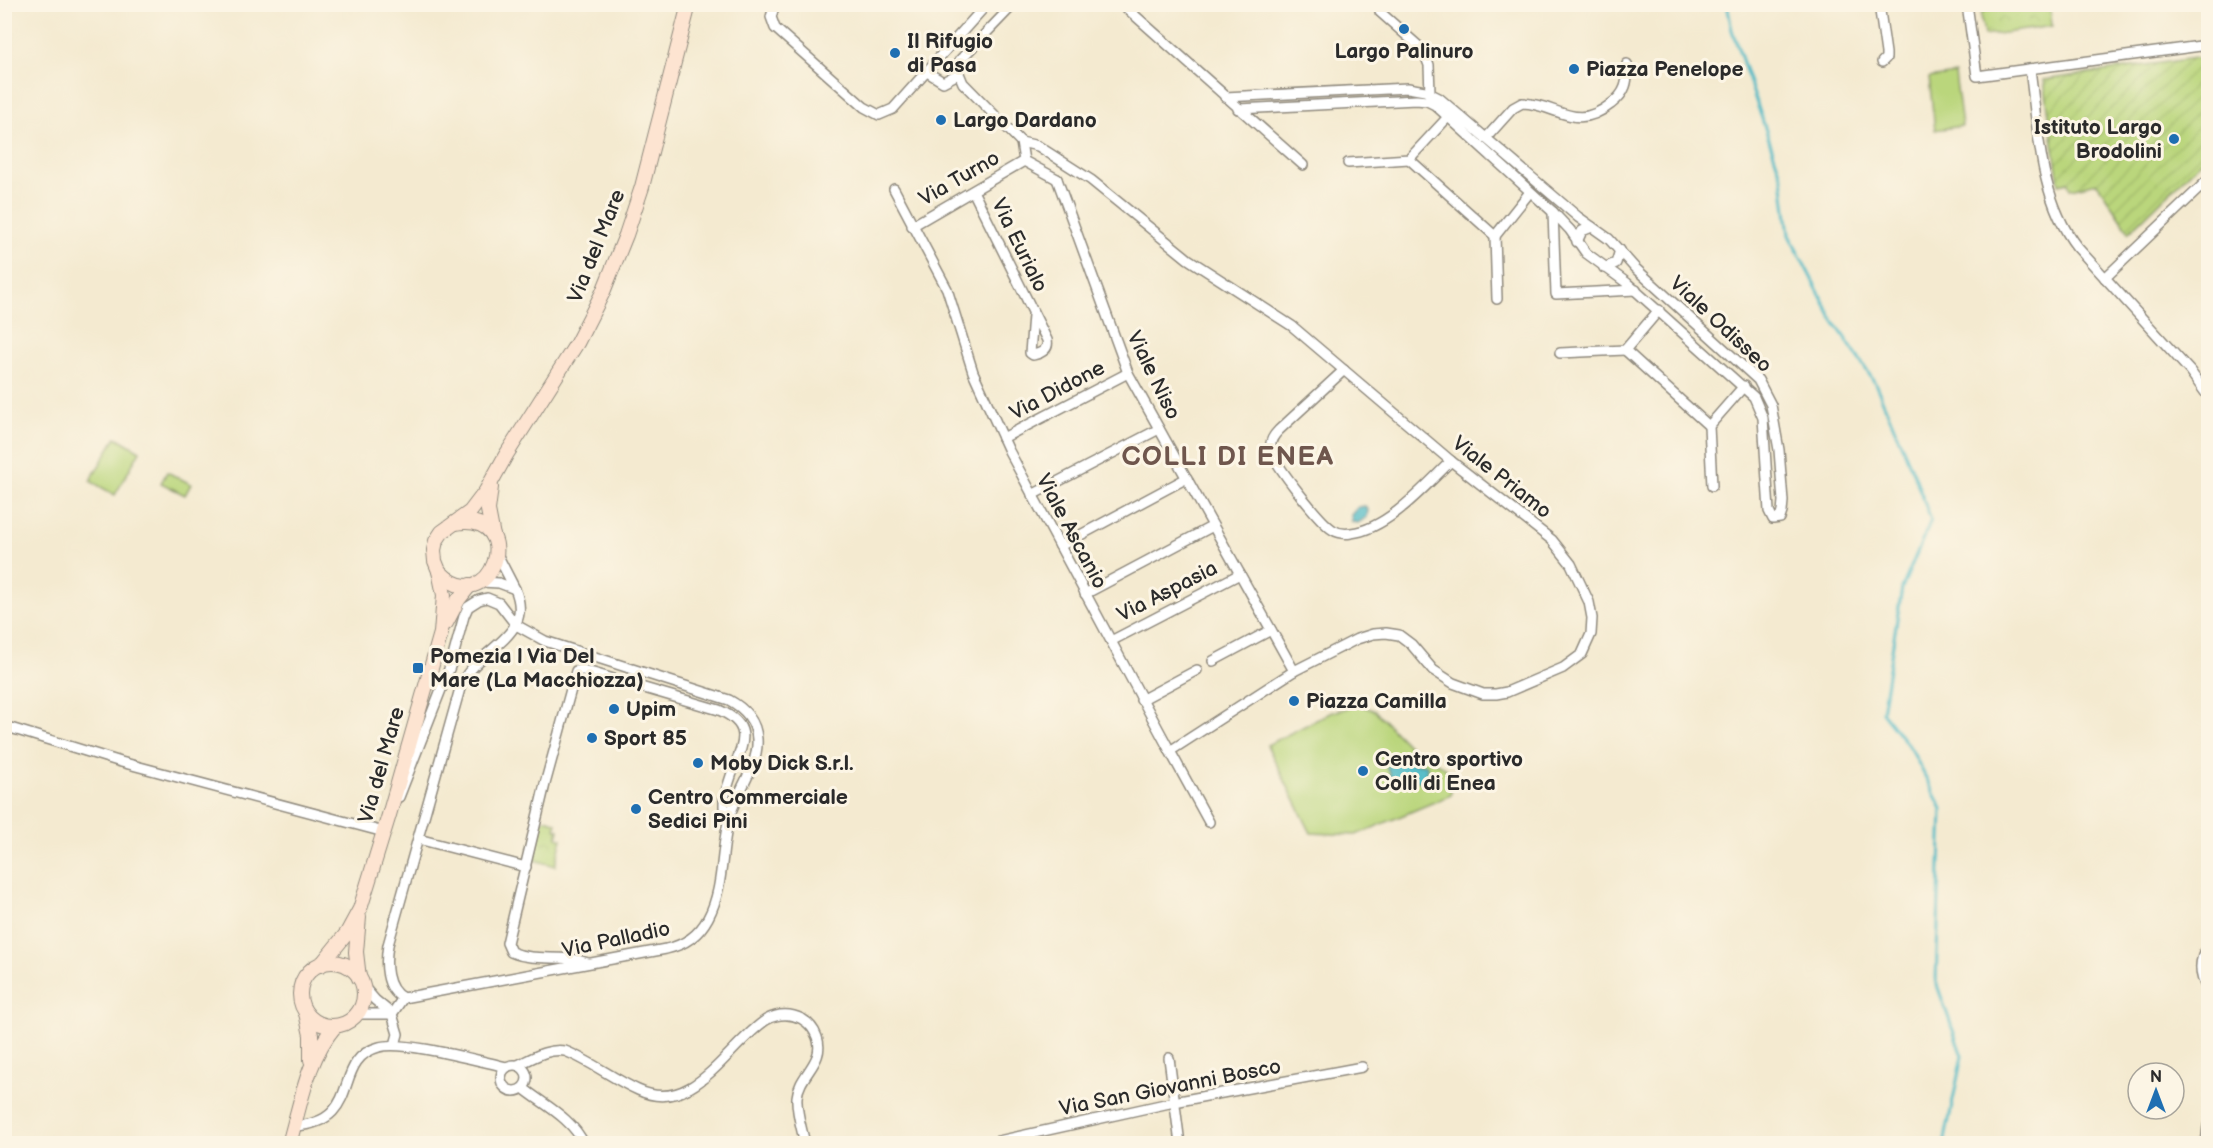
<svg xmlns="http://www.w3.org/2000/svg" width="2213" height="1148" font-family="'Balsamiq Sans',sans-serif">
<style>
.grass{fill:#bad67c;stroke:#728054;stroke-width:1.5}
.park{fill:url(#park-crowns);stroke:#728054;stroke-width:1.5}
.garden{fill:url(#garden-furrows);stroke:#728054;stroke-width:1.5}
.water{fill:#4cb9c6;stroke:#3c7278;stroke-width:1.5}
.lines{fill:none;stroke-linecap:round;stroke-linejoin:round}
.stream{stroke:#4cb9c6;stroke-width:3}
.minor-casing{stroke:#908a7e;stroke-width:12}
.secondary-casing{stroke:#908a7e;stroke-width:16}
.minor{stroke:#fff;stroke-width:9}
.secondary{stroke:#fde4d1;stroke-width:14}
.poi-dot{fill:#1f6fb2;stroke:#fcf5e5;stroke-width:2}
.labels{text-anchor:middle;stroke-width:6;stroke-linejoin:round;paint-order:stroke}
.poi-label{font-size:21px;font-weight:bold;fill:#2b2b2b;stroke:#fcf5e5;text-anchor:start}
.street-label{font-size:21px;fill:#2b2b2b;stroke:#fcf5e5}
.district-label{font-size:27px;font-weight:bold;letter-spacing:1.5px;fill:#6f564d;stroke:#fcf5e5}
</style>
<defs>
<pattern id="park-crowns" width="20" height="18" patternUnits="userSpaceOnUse" patternTransform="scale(1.5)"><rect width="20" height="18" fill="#bad67c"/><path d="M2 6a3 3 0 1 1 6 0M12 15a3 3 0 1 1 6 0" fill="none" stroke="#a0b86b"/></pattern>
<pattern id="garden-furrows" width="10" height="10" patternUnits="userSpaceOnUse" patternTransform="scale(1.5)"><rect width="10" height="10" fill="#bad67c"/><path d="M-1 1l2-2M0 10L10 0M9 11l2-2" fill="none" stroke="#a0b86b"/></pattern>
</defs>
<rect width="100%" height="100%" fill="#fcf5e5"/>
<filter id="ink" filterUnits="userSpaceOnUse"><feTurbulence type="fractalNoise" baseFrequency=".0167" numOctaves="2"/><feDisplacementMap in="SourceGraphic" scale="12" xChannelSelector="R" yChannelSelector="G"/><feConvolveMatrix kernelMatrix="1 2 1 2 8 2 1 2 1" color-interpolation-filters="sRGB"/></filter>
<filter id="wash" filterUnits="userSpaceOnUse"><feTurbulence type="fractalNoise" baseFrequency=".008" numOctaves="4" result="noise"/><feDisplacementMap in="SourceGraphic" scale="24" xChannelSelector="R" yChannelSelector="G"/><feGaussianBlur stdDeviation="1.35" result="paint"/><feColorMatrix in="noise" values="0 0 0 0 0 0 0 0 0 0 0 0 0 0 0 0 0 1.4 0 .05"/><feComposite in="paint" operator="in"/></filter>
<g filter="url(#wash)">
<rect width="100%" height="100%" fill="#f4ead0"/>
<g class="grass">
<path d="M 1955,74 L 1962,126 L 1935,130 L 1929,78 Z"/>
<path d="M 116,437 L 140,451 L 115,495 L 90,481 Z"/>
<path d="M 167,472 L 191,484 L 185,495 L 161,483 Z"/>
<path d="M 1360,705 L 1375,711 L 1414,751 L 1444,767 L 1450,775 L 1451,795 L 1356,835 L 1311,833 L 1267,745 L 1332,712 Z"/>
</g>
<g class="park">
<path d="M 2007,5 L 2021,5 L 2025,9 L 2050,6 L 2052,26 L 1984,36 L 1981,15 L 1987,7 Z"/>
<path d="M 546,819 L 557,823 L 555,828 L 559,830 L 557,837 L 562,839 L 555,866 L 531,859 L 541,821 Z"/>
</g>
<path class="garden" d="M 2208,56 L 2208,155 L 2129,232 L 2097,183 L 2070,189 L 2068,182 L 2059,184 L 2044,80 Z"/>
<g class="water">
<path d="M 1365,506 L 1368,510 L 1367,517 L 1358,523 L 1352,522 L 1351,515 L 1358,507 Z"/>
<path d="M 1392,760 L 1427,765 L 1425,782 L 1390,777 L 1390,773 L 1386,767 L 1392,764 Z"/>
</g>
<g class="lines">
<path class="stream" d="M 1727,4 L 1732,30 L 1782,178 L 1789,235 L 1833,320 L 1875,383 L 1914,474 L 1931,520 L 1902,588 L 1882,712 L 1911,749 L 1942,809 L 1936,982 L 1962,1056 L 1944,1144"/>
</g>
</g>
<g filter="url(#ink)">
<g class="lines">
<g class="minor-casing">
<g id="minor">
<path d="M 775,4 L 771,17 L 775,28 L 864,107 L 879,115 L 893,109 L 987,4"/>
<path d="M 1014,4 L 960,60 L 958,71 L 963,83 L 1021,142"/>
<path d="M 1122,4 L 1303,165"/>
<path d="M 1879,4 L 1886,53 L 1886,58 L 1882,62"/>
<path d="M 1967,4 L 1977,76 L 2208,45"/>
<path d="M 1380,12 L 1423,50 L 1429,65 L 1430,93"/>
<path d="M 2030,69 C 2038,128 2039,198 2077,247 L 2190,371 L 2208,396"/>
<path d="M 927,72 L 943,82 L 958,74"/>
<path d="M 1225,97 L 1408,88 L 1425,91 L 1439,98 L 1578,217 L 1609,239 L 1635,268 L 1758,380 L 1771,405 L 1779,450 L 1783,501 L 1782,512 L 1780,518 L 1773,519 L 1769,511 L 1763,418 L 1754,397 L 1627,283 L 1586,253 L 1570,230 L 1553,212 L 1435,105 L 1427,101 L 1416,100 L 1238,109"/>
<path d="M 1486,138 L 1513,108 L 1522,103 C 1559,104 1574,133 1611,104 C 1626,93 1628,82 1627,64"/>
<path d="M 1021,142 L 1024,161 L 1057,179"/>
<path d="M 1409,159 L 1495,236 L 1497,299"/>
<path d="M 1348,163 L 1409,159 L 1448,117"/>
<path d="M 1057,179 L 1128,373 L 1294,671"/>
<path d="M 894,189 L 947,289 L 973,372 L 1009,451 L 1170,751 L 1294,671 L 1357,639 L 1373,634 L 1386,633 L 1399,635 L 1411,644 L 1433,670 L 1453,683 L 1483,694 L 1496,694 L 1507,692 L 1563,668 L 1582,654 L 1591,634 L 1592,618 L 1589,602 L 1571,564 L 1552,540 L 1451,461 L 1292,326 L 1188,259 L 1091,180 L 1038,146 L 1021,142"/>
<path d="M 973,191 L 1047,340 C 1049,349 1042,353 1033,355 L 1030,353 L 1033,315"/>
<path d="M 1553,212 L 1556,294 L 1636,290"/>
<path d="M 912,226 L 1024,161"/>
<path d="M 1495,236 L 1530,192"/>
<path d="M 1577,242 L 1582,231 L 1592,227"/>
<path d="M 1604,268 L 1616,263 L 1620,250"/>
<path d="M 2105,278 L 2208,180"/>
<path d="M 1625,350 L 1709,426"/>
<path d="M 1560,353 L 1625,350 L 1659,310"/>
<path d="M 1344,370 L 1279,430 C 1274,435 1269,441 1271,450 C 1274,464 1320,522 1333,530 C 1338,533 1345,534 1351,533 C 1388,529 1425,486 1451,461"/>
<path d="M 1003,438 L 1128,373"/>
<path d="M 1712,486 L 1709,426 L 1744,386"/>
<path d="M 1032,495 L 1159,429"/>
<path d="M 1060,546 L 1187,478"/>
<path d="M 481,582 L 499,583 L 515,589 L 498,556"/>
<path d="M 1085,594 L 1213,526"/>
<path d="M 1111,641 L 1240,574"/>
<path d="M 1213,661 L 1271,630"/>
<path d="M 1141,700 L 1197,670"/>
<path d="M 4,726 L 121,762 L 384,832"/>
<path d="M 1170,751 L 1209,822"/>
<path d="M 418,839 L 526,867"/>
<path d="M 2208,946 C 2199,959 2198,975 2208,989"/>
<path d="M 588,963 C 562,953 537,963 511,952 L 507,943 L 545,784 L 576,671 L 583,670 L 719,710 C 753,725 744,742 733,770 C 730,779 727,788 724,798 L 724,807 L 730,814"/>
<path d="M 363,986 L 375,1000 L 392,1014 L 398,1034 L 395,1045"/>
<path d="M 403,998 C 385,989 385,963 388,945 L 461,685 C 477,647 536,638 515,589"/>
<path d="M 357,1014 L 392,1014"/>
<path d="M 392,1014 L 403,998 L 666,949 C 685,945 699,935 708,918 C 725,887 720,848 730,815 C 738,790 759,765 757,739 C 756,721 744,708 729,700 L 545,641 L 516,625 L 499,603 L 487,598 L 479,600 L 468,607 L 464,616 L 451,664 L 399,797"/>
<path d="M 1169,1058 L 1180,1144"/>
<circle cx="514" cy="1078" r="13"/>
<path d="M 518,1065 C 533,1058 548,1048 565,1051 C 591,1061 613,1079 638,1090 C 693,1116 727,1046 766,1020 C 777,1014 790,1013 802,1019 C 809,1023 814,1029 817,1037 C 826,1062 799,1074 797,1097 C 796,1112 802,1129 805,1144"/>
<path d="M 523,1088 C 544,1105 572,1118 584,1144"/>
<path d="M 294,1126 C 365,1122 330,1060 379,1047 C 403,1040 479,1061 507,1067"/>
<path d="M 985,1144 L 1174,1102 L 1362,1067"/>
<path d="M 2206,1144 L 2208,1126"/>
</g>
</g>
<g class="secondary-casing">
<g id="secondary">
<path d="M 491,487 L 488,510 L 493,536"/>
<path d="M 439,571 C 490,626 530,511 455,523"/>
<path d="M 446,623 L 458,600 L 470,585"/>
<path d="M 359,917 L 356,952 L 359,978"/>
<circle cx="332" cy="994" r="32"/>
<path d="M 321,965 L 347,933 L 360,909 L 389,815 L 441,633 L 444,595 L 439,571 L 435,561 L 434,550 L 436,541 L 442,532 L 470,512 L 486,491 L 506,455 L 577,343 L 603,292 L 626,235 L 642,187 L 689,4"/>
<path d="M 306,1013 L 311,1035 L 311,1060"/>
<path d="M 289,1144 C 301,1103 307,1059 335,1026"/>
</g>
</g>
<use href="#minor" class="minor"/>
<use href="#secondary" class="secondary"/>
</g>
</g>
<g class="poi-dot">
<circle cx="1404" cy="29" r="6"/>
<circle cx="895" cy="53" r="6"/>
<circle cx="1574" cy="69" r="6"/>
<circle cx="941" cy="120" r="6"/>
<circle cx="2174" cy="139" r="6"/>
<rect x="412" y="662" width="12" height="12" rx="3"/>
<circle cx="1294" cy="701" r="6"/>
<circle cx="614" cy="709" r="6"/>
<circle cx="592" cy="738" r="6"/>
<circle cx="698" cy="763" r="6"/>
<circle cx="1363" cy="771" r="6"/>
<circle cx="636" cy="809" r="6"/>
</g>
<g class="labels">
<g class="poi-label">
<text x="907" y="48">Il Rifugio<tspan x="907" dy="24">di Pasa</tspan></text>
<text x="1404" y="58" text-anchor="middle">Largo Palinuro</text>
<text x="1586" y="76">Piazza Penelope</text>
<text x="953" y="127">Largo Dardano</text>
<text x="2162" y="134" text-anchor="end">Istituto Largo<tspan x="2162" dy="24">Brodolini</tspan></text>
<text x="430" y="663">Pomezia | Via Del<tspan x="430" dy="24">Mare (La Macchiozza)</tspan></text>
<text x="1306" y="708">Piazza Camilla</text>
<text x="626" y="716">Upim</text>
<text x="604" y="745">Sport 85</text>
<text x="1375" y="766">Centro sportivo<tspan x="1375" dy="24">Colli di Enea</tspan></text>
<text x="710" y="770">Moby Dick S.r.l.</text>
<text x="648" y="804">Centro Commerciale<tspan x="648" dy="24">Sedici Pini</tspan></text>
</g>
<g class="street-label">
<text transform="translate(959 178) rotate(-30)" y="7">Via Turno</text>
<text transform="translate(1020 245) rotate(64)" y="7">Via Eurialo</text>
<text transform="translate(596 246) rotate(-68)" y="7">Via del Mare</text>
<text transform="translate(1721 324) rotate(43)" y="7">Viale Odisseo</text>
<text transform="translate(1154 375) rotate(64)" y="7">Viale Niso</text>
<text transform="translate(1057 390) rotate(-28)" y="7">Via Didone</text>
<text transform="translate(1502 477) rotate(38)" y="7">Viale Priamo</text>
<text transform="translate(1072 531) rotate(62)" y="7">Viale Ascanio</text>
<text transform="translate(1167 591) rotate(-27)" y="7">Via Aspasia</text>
<text transform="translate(381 765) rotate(-74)" y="7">Via del Mare</text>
<text transform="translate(616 939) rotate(-12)" y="7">Via Palladio</text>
<text transform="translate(1170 1087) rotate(-11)" y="7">Via San Giovanni Bosco</text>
</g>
<g class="district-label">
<text x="1228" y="465">COLLI DI ENEA</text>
</g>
</g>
<rect width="2213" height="1148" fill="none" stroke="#fcf5e5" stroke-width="24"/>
<g transform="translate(2156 1091)"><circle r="28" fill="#fcf5e5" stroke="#a8a49b" stroke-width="1.5"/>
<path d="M0-4.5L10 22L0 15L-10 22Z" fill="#1f6fb2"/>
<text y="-9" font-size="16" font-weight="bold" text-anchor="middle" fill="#2b2b2b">N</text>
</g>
</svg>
